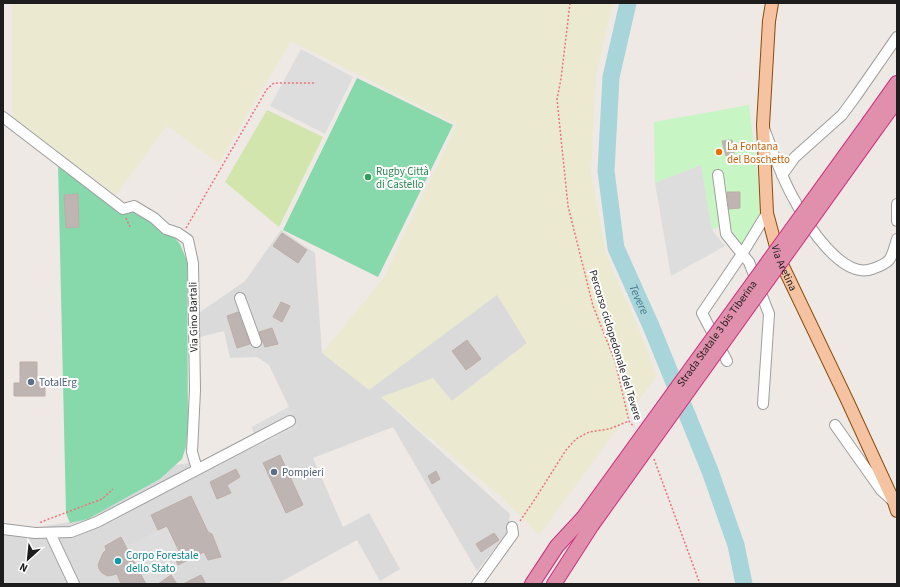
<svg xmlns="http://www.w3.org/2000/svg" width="900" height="587" font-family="'Source Sans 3',sans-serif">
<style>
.residential{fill:#dbdada}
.farmland{fill:#ebe9d0}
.grass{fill:#d1e5ad}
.park{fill:#c7f5c3}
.pitch{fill:#87d8ab}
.parking{fill:#ddd}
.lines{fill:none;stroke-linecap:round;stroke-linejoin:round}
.river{stroke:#a7d5d9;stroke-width:17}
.building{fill:#beb4b1;stroke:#beaea7}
.minor-casing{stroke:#9e9e9e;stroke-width:12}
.major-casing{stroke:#8c4c0a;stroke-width:14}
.highway-casing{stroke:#cd307f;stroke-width:16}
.path{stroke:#f0737a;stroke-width:1.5;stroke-dasharray:2 2;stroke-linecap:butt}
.minor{stroke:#fff;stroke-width:10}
.major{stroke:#f5c3a1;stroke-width:12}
.highway{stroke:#e090ac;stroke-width:14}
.highway-bridge-casing{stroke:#cd307f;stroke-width:16;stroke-linecap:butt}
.highway-bridge{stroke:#e090ac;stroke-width:14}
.food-dot{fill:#e8710a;stroke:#fff;stroke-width:1.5}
.leisure-dot{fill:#2e9e5b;stroke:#fff;stroke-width:1.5}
.service-dot{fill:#5c6f8a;stroke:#fff;stroke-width:1.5}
.culture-dot{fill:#0f9aa8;stroke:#fff;stroke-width:1.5}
.labels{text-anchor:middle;stroke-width:4;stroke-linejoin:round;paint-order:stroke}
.food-label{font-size:11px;fill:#c56008;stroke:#fff;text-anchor:start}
.leisure-label{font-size:11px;fill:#27864d;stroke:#fff;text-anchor:start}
.street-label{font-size:11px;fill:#1d1d1d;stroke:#fff}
.service-label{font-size:11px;fill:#4e5e75;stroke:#fff;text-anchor:start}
.culture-label{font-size:11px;fill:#0d838f;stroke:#fff;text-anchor:start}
.water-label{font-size:12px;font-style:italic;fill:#477790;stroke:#fff}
</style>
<rect width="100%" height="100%" fill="#eee9e4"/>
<path class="residential" d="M 281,230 L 315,253 L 322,353 L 369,389 L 497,294 L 527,343 L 452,401 L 381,397 L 510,514 L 507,533 L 477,571 L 393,427 L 313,458 L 343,527 L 369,513 L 400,569 L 380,581 L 357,540 L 277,584 L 3,584 L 3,533 L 88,519 L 160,479 L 175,465 L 203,461 L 254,434 L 252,427 L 289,407 L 269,365 L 257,357 L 230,358 L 224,331 L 196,338 L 196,315 L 245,281 Z"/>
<path class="farmland" d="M 12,3 L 613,3 L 596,75 L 591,172 L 606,254 L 640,332 L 657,376 L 539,535 L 501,497 L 381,397 L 433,378 L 452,401 L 527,343 L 497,295 L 369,390 L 322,353 L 383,279 L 457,124 L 291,41 L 219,163 L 167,126 L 116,195 L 12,117 Z"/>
<path class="grass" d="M 267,110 L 323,137 L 279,227 L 225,182 Z"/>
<path class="park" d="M 749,105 L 762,212 L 743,248 L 727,223 L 712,230 L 701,165 L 655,183 L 654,122 Z"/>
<g class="pitch">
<path d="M 357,78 L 453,125 L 378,277 L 283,230 Z"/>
<path d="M 58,163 L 131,209 L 153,222 L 173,236 L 180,244 L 187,261 L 188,427 L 186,447 L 182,459 L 160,479 L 88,519 L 70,523 L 66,513 Z"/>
</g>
<g class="parking">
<path d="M 301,49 L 353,77 L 325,134 L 270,106 Z"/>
<path d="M 701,165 L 712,230 L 725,246 L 671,276 L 655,183 Z"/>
<path d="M 289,407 L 298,427 L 260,446 L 252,427 Z"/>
<path d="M 167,526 L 176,546 L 173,554 L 178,565 L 171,575 L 158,584 L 146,584 L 126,547 Z"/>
</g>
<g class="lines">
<path class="river" id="s1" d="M 628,3 L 611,77 L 606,171 L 616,248 L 651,326 L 710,471 L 736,545 L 744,584"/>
</g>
<g class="building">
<path d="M 732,140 L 734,154 L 726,156 L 722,141 Z"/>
<path d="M 727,192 L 740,192 L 740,208 L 729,209 Z"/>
<path d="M 78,194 L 79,227 L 66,228 L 64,195 Z"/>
<path d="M 282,233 L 307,250 L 298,263 L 273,246 Z"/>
<path d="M 281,302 L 290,306 L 282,322 L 273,317 Z"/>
<path d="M 238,312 L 250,344 L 237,348 L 227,316 Z"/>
<path d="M 272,328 L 278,344 L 265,347 L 259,332 Z"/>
<path d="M 467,340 L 481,359 L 466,370 L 452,351 Z"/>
<path d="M 20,362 L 37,362 L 37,382 L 45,382 L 45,396 L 14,396 L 14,383 L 20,383 Z"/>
<path d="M 280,455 L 303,505 L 286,513 L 263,463 Z"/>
<path d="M 236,469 L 240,477 L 227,485 L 231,493 L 217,499 L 210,482 Z"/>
<path d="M 436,471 L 440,479 L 432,484 L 428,476 Z"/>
<path d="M 191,496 L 208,532 L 212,534 L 221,557 L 208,560 L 204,552 L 178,565 L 173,554 L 179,551 L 167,526 L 158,530 L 151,515 Z"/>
<path d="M 494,533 L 499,540 L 481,552 L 476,544 Z"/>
<path d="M 121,537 L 126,547 L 146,584 L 121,584 L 117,574 L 108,576 L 102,573 L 99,569 L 98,565 L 103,553 L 106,550 L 105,546 Z"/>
<path d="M 171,575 L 177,584 L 158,584 Z"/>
<path d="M 201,575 L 206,584 L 183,584 Z"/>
</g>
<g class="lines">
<g class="minor-casing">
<g id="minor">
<path d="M 3,117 L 123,209 L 134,206 L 154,218 L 166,229 L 178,233 L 188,240 L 193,263 L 195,390 L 192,452 L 197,469"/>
<path d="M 765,131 C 774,155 782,179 795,201 C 806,223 842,280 872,269 C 893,262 891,258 897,239"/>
<path d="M 718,175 L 726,234 L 742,254 L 767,213"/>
<path d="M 782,175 L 795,157 L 842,115 L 856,96 L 897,37"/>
<path d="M 897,204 L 897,221"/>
<path d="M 240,298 L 256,342"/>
<path d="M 727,361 L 702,313 L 742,254 L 749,262 L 769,314 L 763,404"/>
<path d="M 835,425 L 881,490 L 893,501"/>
<path d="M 3,529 L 35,533 L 71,532 L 97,522 L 290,421"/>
<path d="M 50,533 L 74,584"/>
<path d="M 477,584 L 513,534 L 512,527"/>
</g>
</g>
<g class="major-casing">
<g id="major">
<path id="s2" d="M 772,3 L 769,21 L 763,125 L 767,213 L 779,258 L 847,400 L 894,502 L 897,511"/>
</g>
</g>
<g class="highway-casing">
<g id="highway">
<path d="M 870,121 L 897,83"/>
<path d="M 878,126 L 897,100"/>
<path d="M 532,584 L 557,546 L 583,518"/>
<path d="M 554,584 L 592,525"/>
</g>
</g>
<g class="path">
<path d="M 570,3 L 561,79 L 557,99 L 568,206 L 593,306 L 615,361 L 629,421 L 634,427"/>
<path d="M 126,218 L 130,227"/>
<path d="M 186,228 L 267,89 L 274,83 L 316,83"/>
<path d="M 654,459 L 700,584"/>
<path d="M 520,521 L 535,499 L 566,450 L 576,439 L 589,432 L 609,429 L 629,421"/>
<path d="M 41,523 L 41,522 L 102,499 L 113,489"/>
</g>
<use href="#minor" class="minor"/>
<use href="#major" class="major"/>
<use href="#highway" class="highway"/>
<g class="highway-bridge-casing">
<g id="highway-bridge">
<path id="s3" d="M 583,518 L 870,121"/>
<path d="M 592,525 L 878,126"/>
</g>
</g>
<use href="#highway-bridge" class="highway-bridge"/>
</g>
<circle class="food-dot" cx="719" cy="152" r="4"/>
<circle class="leisure-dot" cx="368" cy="177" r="4"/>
<g class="service-dot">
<circle cx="31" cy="382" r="4"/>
<circle cx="274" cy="472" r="4"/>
</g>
<circle class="culture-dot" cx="118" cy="561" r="4"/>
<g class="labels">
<g class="food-label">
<text x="727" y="150">La Fontana<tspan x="727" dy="13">del Boschetto</tspan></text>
</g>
<g class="leisure-label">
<text x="376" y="175">Rugby Città<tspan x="376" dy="13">di Castello</tspan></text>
</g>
<g class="street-label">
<text dy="4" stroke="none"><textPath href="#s2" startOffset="268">Via Aretina</textPath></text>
<text transform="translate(193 317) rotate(-91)" y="4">Via Gino Bartali</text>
<text dy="4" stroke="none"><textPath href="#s3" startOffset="228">Strada Statale 3 bis Tiberina</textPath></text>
<text transform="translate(616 345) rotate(73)" y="4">Percorso ciclopedonale del Tevere</text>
</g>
<g class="service-label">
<text x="39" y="386">TotalErg</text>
<text x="282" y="476">Pompieri</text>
</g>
<g class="culture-label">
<text x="126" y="559">Corpo Forestale<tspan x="126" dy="13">dello Stato</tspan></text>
</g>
<g class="water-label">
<text dy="4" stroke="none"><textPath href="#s1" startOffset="304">Tevere</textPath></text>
</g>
</g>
<rect width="900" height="587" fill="none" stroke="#1d1d1d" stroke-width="8"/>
<g transform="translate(28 559) rotate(207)" stroke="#ffffff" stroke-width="3" paint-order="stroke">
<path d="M0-3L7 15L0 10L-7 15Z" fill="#1d1d1d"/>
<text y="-6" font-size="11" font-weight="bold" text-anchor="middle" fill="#1d1d1d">N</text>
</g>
</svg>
